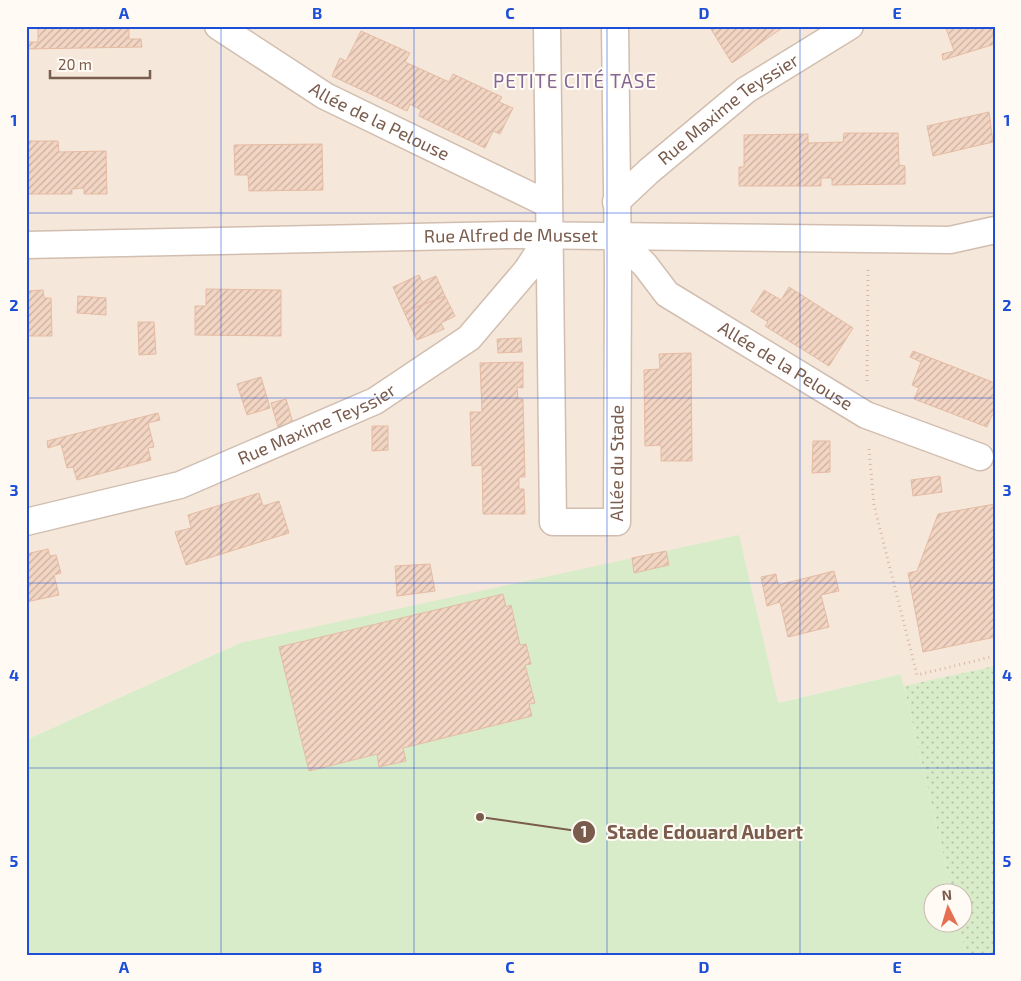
<svg xmlns="http://www.w3.org/2000/svg" width="1021" height="981" font-family="'Exo 2',sans-serif">
<style>
.residential{fill:#f5e8da}
.green{fill:url(#green-dots)}
.pitch{fill:#d8ecc9}
.building{fill:url(#building-hatch);stroke:#e6bba3}
.lines{fill:none;stroke-linecap:round;stroke-linejoin:round}
.minor-casing{stroke:#d1beb0;stroke-width:29}
.path{stroke:#d9b8a5;stroke-width:3;stroke-dasharray:1 4;stroke-linecap:butt}
.minor{stroke:#fff;stroke-width:26}
.grid{fill:none;stroke:#1d4ed8;stroke-width:1;stroke-opacity:0.55}
.labels{text-anchor:middle;stroke-width:4;stroke-linejoin:round;paint-order:stroke}
.street-label{font-size:18px;fill:#7a5c4d;stroke:#fffaf3}
.neighbourhood-label{font-size:19px;letter-spacing:1px;fill:#846695;stroke:#fffaf3}
.leader{fill:none;stroke:#7a5c4d;stroke-width:2}
.callout-dot{fill:#7a5c4d;stroke:#fffaf3;stroke-width:2}
.mark-label{font-size:15px;text-anchor:middle;font-weight:bold;fill:#fff}
.callout-label{font-size:19px;text-anchor:middle;font-weight:bold;fill:#7a5c4d;stroke:#fffaf3;stroke-width:4;stroke-linejoin:round;paint-order:stroke}
.neatline{fill:none;stroke:#1d4ed8;stroke-width:2}
.grid-label{font-size:16px;text-anchor:middle;font-weight:bold;fill:#1d4ed8}
</style>
<defs>
<pattern id="green-dots" width="8" height="8" patternUnits="userSpaceOnUse" patternTransform="scale(1.25)"><rect width="8" height="8" fill="#d8ecc9"/><path d="M2 2h.1M6 6h.1" fill="none" stroke="#b4c2a5" stroke-width="1.8" stroke-linecap="round"/></pattern>
<pattern id="building-hatch" width="6" height="6" patternUnits="userSpaceOnUse" patternTransform="scale(1.25)"><rect width="6" height="6" fill="#f3d5c3"/><path d="M-1 1l2-2M0 6l6-6M5 7l2-2" fill="none" stroke="#cab0a1"/></pattern>
</defs>
<rect width="100%" height="100%" fill="#fdf6ec"/>
<path class="residential" d="M 26,26 L 995,26 L 995,955 L 966,955 L 959,924 L 964,924 L 964,894 L 952,893 L 901,674 L 778,703 L 240,643 L 26,740 Z"/>
<path class="green" d="M 995,666 L 995,955 L 966,955 L 959,924 L 964,924 L 964,894 L 952,893 L 904,686 Z"/>
<path class="pitch" d="M 739,535 L 778,703 L 901,674 L 952,893 L 934,894 L 934,924 L 959,924 L 966,955 L 26,955 L 26,740 L 240,643 Z"/>
<g class="building">
<path d="M 38,26 L 129,26 L 129,39 L 141,39 L 142,47 L 26,49 L 26,42 L 38,42 Z"/>
<path d="M 709,26 L 785,26 L 732,63 Z"/>
<path d="M 951,26 L 991,26 L 995,44 L 943,60 L 942,54 L 954,51 L 946,28 Z"/>
<path d="M 361,31 L 410,53 L 405,62 L 449,82 L 453,74 L 502,97 L 499,102 L 513,108 L 500,134 L 493,131 L 485,148 L 419,116 L 421,110 L 410,104 L 407,111 L 332,76 L 340,58 L 346,61 Z"/>
<path d="M 989,112 L 993,142 L 933,156 L 927,126 Z"/>
<path d="M 844,133 L 898,133 L 899,165 L 905,166 L 905,184 L 832,185 L 832,178 L 821,178 L 821,186 L 739,186 L 739,167 L 744,167 L 744,135 L 808,134 L 808,143 L 843,142 Z"/>
<path d="M 26,141 L 58,141 L 59,152 L 106,151 L 107,194 L 84,194 L 84,188 L 72,189 L 72,194 L 26,194 Z"/>
<path d="M 322,144 L 323,190 L 249,191 L 248,175 L 235,175 L 234,145 Z"/>
<path d="M 419,275 L 422,282 L 436,276 L 445,296 L 404,312 L 393,287 Z"/>
<path d="M 789,287 L 853,328 L 829,366 L 765,326 L 768,322 L 751,311 L 764,290 L 781,300 Z"/>
<path d="M 206,289 L 281,290 L 281,336 L 195,335 L 195,306 L 206,306 Z"/>
<path d="M 43,290 L 44,298 L 51,298 L 52,336 L 26,336 L 26,291 Z"/>
<path d="M 78,296 L 106,298 L 106,315 L 77,313 Z"/>
<path d="M 445,296 L 455,316 L 441,323 L 444,329 L 417,340 L 404,312 Z"/>
<path d="M 138,322 L 154,322 L 156,354 L 139,355 Z"/>
<path d="M 521,338 L 522,352 L 498,353 L 497,339 Z"/>
<path d="M 913,351 L 995,383 L 995,416 L 992,415 L 987,427 L 914,399 L 919,388 L 912,385 L 921,362 L 910,357 Z"/>
<path d="M 691,353 L 692,461 L 661,461 L 661,445 L 645,446 L 644,370 L 660,369 L 659,354 Z"/>
<path d="M 523,362 L 523,388 L 517,387 L 518,399 L 523,399 L 525,477 L 519,477 L 519,489 L 524,489 L 525,514 L 483,514 L 482,465 L 472,466 L 470,412 L 482,412 L 480,363 Z"/>
<path d="M 261,377 L 270,408 L 247,415 L 237,384 Z"/>
<path d="M 286,399 L 293,423 L 278,427 L 271,403 Z"/>
<path d="M 158,413 L 160,420 L 148,423 L 154,447 L 148,448 L 151,460 L 77,480 L 73,467 L 67,468 L 61,444 L 48,448 L 47,441 Z"/>
<path d="M 372,426 L 388,426 L 388,450 L 372,451 Z"/>
<path d="M 813,441 L 830,441 L 830,472 L 812,473 Z"/>
<path d="M 940,476 L 942,492 L 913,496 L 911,480 Z"/>
<path d="M 259,493 L 263,506 L 279,501 L 289,533 L 186,565 L 175,532 L 191,528 L 188,515 Z"/>
<path d="M 995,504 L 995,637 L 923,652 L 908,573 L 917,571 L 938,514 Z"/>
<path d="M 48,549 L 50,556 L 56,555 L 61,573 L 54,575 L 59,595 L 26,602 L 26,554 Z"/>
<path d="M 666,551 L 669,565 L 634,573 L 632,558 Z"/>
<path d="M 430,564 L 435,591 L 397,596 L 395,566 Z"/>
<path d="M 834,571 L 839,591 L 821,595 L 829,627 L 788,637 L 780,602 L 767,606 L 761,577 L 776,574 L 778,585 Z"/>
<path d="M 503,594 L 506,607 L 511,605 L 520,645 L 526,644 L 531,664 L 525,665 L 535,703 L 529,704 L 532,716 L 403,748 L 406,761 L 379,767 L 377,754 L 309,771 L 279,647 Z"/>
</g>
<g class="lines">
<g class="minor-casing">
<g id="minor">
<path id="s1" d="M 218,26 L 325,96 L 548,204"/>
<path id="s2" d="M 547,26 L 553,522 L 617,522 L 618,269 L 615,26"/>
<path id="s3" d="M 616,202 L 649,171 L 746,90 L 850,26"/>
<path id="s4" d="M 616,236 L 645,265 L 667,294 L 866,415 L 980,457"/>
<path id="s5" d="M 26,245 L 513,235 L 950,240 L 995,230"/>
<path id="s6" d="M 26,522 L 180,485 L 375,401 L 469,338 L 527,270 L 549,236"/>
</g>
</g>
<g class="path">
<path d="M 867,381 L 868,270"/>
<path d="M 869,449 L 874,505 L 917,675 L 995,656"/>
<path d="M 994,955 L 995,952"/>
</g>
<use href="#minor" class="minor"/>
</g>
<path class="grid" d="M 221,26 L 221,955M 414,26 L 414,955M 607,26 L 607,955M 800,26 L 800,955M 26,213 L 995,213M 26,398 L 995,398M 26,583 L 995,583M 26,768 L 995,768"/>
<g class="labels">
<g class="street-label">
<text dy="6" stroke="none"><textPath href="#s3" startOffset="146">Rue Maxime Teyssier</textPath></text>
<text dy="6" stroke="none"><textPath href="#s1" startOffset="188">Allée de la Pelouse</textPath></text>
<text dy="6" stroke="none"><textPath href="#s5" startOffset="485">Rue Alfred de Musset</textPath></text>
<text dy="6" stroke="none"><textPath href="#s4" startOffset="216">Allée de la Pelouse</textPath></text>
<text dy="6" stroke="none"><textPath href="#s6" startOffset="308">Rue Maxime Teyssier</textPath></text>
<text dy="6" stroke="none"><textPath href="#s2" startOffset="619">Allée du Stade</textPath></text>
</g>
<g class="neighbourhood-label">
<text x="575" y="88">PETITE CITÉ TASE</text>
</g>
</g>
<path class="leader" d="M480 817L584 832"/>
<g class="callout-dot">
<circle cx="480" cy="817" r="5"/>
<circle cx="584" cy="832" r="12"/>
</g>
<g class="mark-label">
<text x="584" y="837">1</text>
</g>
<g class="callout-label">
<text x="705" y="839">Stade Edouard Aubert</text>
</g>
<rect width="1021" height="981" fill="none" stroke="#fffaf3" stroke-width="55"/>
<g transform="translate(948 908) rotate(355)"><circle r="24" fill="#fffaf3" stroke="#cabbb1"/>
<path d="M0-4L9 19L0 12L-9 19Z" fill="#e76f51"/>
<text y="-8" font-size="14" font-weight="bold" text-anchor="middle" fill="#7a5c4d">N</text>
</g>
<path d="M50 70v8h100v-8" fill="none" stroke="#7a5c4d" stroke-width="2.5"/>
<text x="58" y="70" font-size="15" fill="#7a5c4d" stroke="#fffaf3" stroke-width="4" paint-order="stroke">20 m</text>
<rect x="28" y="28" width="966" height="926" class="neatline"/>
<g class="grid-label">
<text x="124" y="19">A</text>
<text x="317" y="19">B</text>
<text x="510" y="19">C</text>
<text x="704" y="19">D</text>
<text x="897" y="19">E</text>
<text x="14" y="126">1</text>
<text x="1007" y="126">1</text>
<text x="14" y="311">2</text>
<text x="1007" y="311">2</text>
<text x="14" y="496">3</text>
<text x="1007" y="496">3</text>
<text x="14" y="681">4</text>
<text x="1007" y="681">4</text>
<text x="14" y="867">5</text>
<text x="1007" y="867">5</text>
<text x="124" y="973">A</text>
<text x="317" y="973">B</text>
<text x="510" y="973">C</text>
<text x="704" y="973">D</text>
<text x="897" y="973">E</text>
</g>
</svg>
